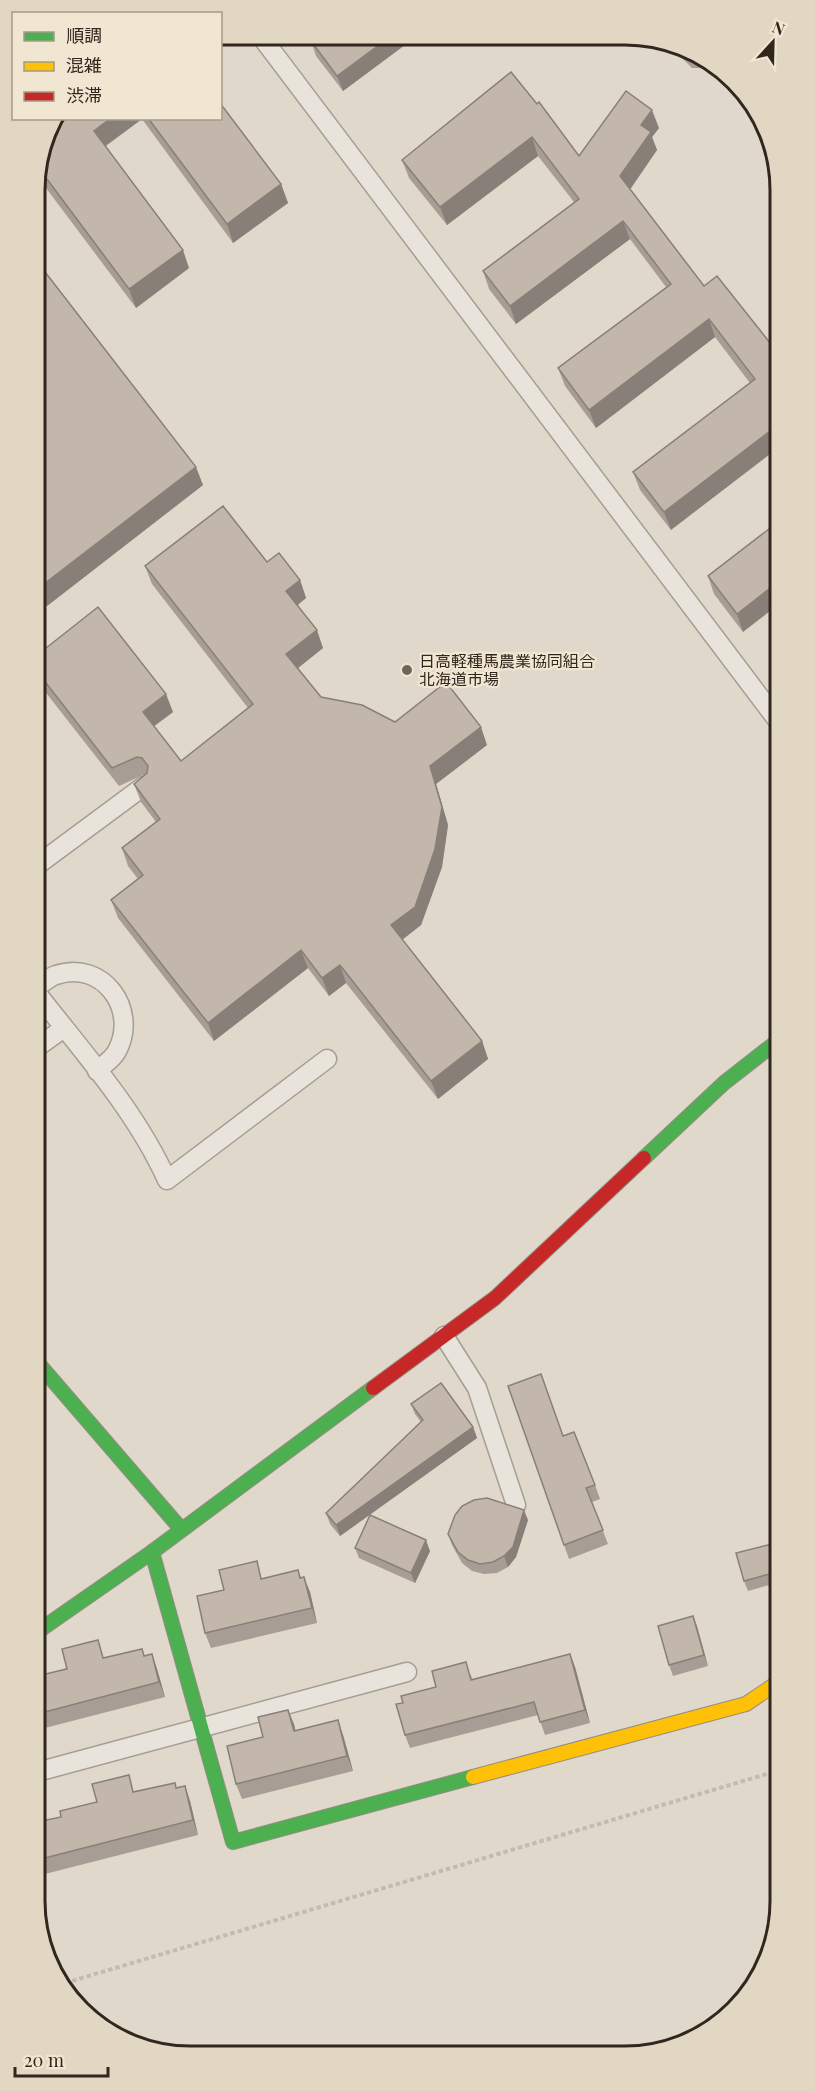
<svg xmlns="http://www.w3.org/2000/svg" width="815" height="2091" font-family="'Playfair Display','Noto Sans JP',serif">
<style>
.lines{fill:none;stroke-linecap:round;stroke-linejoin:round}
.lane-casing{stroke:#a59e94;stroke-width:21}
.fast-casing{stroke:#958d84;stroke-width:16}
.slow-casing{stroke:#958d84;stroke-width:16}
.jam-casing{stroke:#958d84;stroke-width:16}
.path{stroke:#c1bbb3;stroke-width:4;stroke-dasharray:4.5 3;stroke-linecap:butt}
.lane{stroke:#e8e4db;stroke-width:18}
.fast{stroke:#4caf50;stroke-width:14}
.slow{stroke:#ffc107;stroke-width:14}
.jam{stroke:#c62828;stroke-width:14}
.wall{fill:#a89d94}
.shaded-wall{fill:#888078}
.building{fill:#c3b7ac;stroke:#888078;stroke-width:1.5}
.poi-dot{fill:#6f655a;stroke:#f1e6d1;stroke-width:2}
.labels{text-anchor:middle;stroke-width:4.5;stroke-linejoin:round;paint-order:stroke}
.poi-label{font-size:16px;fill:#32271e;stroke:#f1e6d1;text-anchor:start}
.rim{fill:none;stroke:#32271e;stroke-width:3}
</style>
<rect width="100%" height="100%" fill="#e0d8ca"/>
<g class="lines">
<g class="lane-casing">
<g id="lane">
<path d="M 260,35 L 778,721"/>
<path d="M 36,866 L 144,786"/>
<path d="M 36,988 C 42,984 49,977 56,975 C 103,959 139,1010 117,1051 C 113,1059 103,1065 97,1071"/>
<path d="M 36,992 C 82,1051 136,1111 167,1180 L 327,1059"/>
<path d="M 36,1048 L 64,1028"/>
<path d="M 444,1336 L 477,1388 L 516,1505"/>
<path d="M 37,1772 L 407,1672"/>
</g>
</g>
<g class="fast-casing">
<g id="fast">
<path d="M 644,1158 L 724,1083 L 779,1040"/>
<path d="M 37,1362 L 181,1529"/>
<path d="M 152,1552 L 233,1842 L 473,1777"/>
<path d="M 37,1632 L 152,1552 L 373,1388"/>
</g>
</g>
<g class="slow-casing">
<path id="slow" d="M 473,1777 L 746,1704 L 780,1681"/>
</g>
<g class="jam-casing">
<path id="jam" d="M 373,1388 L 495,1298 L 644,1158"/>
</g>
<path class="path" d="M 65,1983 L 780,1770"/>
<use href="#lane" class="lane"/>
<use href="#fast" class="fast"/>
<use href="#slow" class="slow"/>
<use href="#jam" class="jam"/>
</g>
<g class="wall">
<path d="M 417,36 L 343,91 L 316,56 L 311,41 Z"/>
<path d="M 668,44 L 706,64 L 702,68 L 692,68 Z"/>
<path d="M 511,72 L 579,156 L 659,128 L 652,137 L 657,150 L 630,189 L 704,286 L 778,353 L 671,530 L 640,490 L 633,472 L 750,383 L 715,337 L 596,428 L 565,386 L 558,368 L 666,287 L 630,239 L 516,324 L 489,289 L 483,271 L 574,202 L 538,156 L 447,225 L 409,178 L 402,160 Z"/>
<path d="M 53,118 L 220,118 L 281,184 L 288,203 L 233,243 L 142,119 L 106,146 L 189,268 L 136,308 L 43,184 L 38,169 L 39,163 L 45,158 L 42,153 L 50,125 L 54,122 L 52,120 Z"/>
<path d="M 35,259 L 203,485 L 47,606 L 35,591 Z"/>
<path d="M 778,522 L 743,632 L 714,594 L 708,576 Z"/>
<path d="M 267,562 L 300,580 L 306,598 L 297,605 L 323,648 L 298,668 L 321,697 L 395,722 L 487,745 L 436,784 L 448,825 L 442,867 L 421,925 L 402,940 L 482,1041 L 488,1059 L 438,1099 L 346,983 L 329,996 L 308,968 L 214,1041 L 118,918 L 111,900 L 138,879 L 128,866 L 122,848 L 156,822 L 141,802 L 134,784 L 145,775 L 143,775 L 119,786 L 36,680 L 36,656 L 173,712 L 154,726 L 181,761 L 248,708 L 152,584 L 145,566 Z"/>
<path d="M 508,1386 L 563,1436 L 595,1485 L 600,1499 L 592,1502 L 608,1544 L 569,1559 Z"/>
<path d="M 411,1404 L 473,1427 L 477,1438 L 340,1536 L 330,1524 L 326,1513 L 421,1422 L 415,1414 Z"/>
<path d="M 528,1520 L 516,1557 L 508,1567 L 497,1573 L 484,1574 L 472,1571 L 462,1563 L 452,1545 L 448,1534 Z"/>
<path d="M 780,1542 L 780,1582 L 748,1591 L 744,1581 Z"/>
<path d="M 355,1548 L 430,1551 L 415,1583 L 359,1558 Z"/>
<path d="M 298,1570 L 301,1578 L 310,1592 L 317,1623 L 211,1648 L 205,1633 L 263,1579 Z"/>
<path d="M 693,1616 L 708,1666 L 673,1676 L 669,1665 Z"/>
<path d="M 152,1654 L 157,1669 L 165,1697 L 37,1730 L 37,1676 L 104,1658 L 145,1656 Z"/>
<path d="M 570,1654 L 575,1667 L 590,1723 L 545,1735 L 538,1715 L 410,1748 L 405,1735 L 403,1703 L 436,1687 L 471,1675 L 472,1679 Z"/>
<path d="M 294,1724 L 295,1730 L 343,1735 L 353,1771 L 242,1799 L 236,1784 L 263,1737 Z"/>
<path d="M 185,1786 L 190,1801 L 198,1835 L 37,1876 L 37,1822 L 61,1817 L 134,1791 L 177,1788 Z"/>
</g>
<g class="shaded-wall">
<path d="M 391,36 L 417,36 L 343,91 L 337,76 Z"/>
<path d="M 699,61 L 706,64 L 702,68 Z"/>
<path d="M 652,110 L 659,128 L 652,137 L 657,150 L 627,194 L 620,176 L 641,125 Z"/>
<path d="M 111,118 L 141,118 L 142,119 L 101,149 L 94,131 Z"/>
<path d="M 532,137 L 538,156 L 447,225 L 440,207 Z"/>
<path d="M 281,184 L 288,203 L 233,243 L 227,224 Z"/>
<path d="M 623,221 L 630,239 L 516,324 L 510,306 Z"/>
<path d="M 183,250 L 189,268 L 136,308 L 129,289 Z"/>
<path d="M 709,319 L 715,337 L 596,428 L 589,410 Z"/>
<path d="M 778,425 L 778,448 L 671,530 L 664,512 Z"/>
<path d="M 196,467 L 203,485 L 47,606 L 40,587 Z"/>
<path d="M 300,580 L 306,598 L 293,609 L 286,591 Z"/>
<path d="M 778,582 L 778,605 L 743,632 L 737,614 Z"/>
<path d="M 317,630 L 323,648 L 293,672 L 286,654 Z"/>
<path d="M 166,694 L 173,712 L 149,730 L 143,712 Z"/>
<path d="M 481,727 L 487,745 L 436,784 L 448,825 L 442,867 L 421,925 L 398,943 L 391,925 L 430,766 Z"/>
<path d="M 301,950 L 308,968 L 214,1041 L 208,1023 Z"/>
<path d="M 340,965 L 346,983 L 329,996 L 322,978 Z"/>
<path d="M 482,1041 L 488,1059 L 438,1099 L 431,1081 Z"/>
<path d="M 473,1427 L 477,1438 L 340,1536 L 336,1525 Z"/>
<path d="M 524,1510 L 528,1520 L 516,1557 L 508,1567 L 504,1556 Z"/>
<path d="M 426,1540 L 430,1551 L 415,1583 L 411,1573 Z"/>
<path d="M 39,1556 L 43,1567 L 37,1570 L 37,1557 Z"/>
<path d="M 304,1577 L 310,1592 L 317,1623 L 312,1608 Z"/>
<path d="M 693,1616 L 697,1626 L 708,1666 L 704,1655 Z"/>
<path d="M 152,1654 L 157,1669 L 165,1697 L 159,1682 Z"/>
<path d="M 570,1654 L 575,1667 L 590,1723 L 585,1710 Z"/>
<path d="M 288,1710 L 294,1724 L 299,1746 L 294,1731 Z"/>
<path d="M 338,1720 L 343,1735 L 353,1771 L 347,1756 Z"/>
<path d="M 185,1786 L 190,1801 L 198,1835 L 193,1820 Z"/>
</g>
<g class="building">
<path d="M 319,35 L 391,36 L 337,76 L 311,41 Z"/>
<path d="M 682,52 L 694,58 L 688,58 Z"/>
<path d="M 511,72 L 537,104 L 539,102 L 579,156 L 626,91 L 652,110 L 641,125 L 651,132 L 620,176 L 704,286 L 717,276 L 778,353 L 778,425 L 664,512 L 633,472 L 755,379 L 709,319 L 589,410 L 558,368 L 671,284 L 623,221 L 510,306 L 483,271 L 579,199 L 532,137 L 440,207 L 402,160 Z"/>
<path d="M 220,103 L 281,184 L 227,224 L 148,118 L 220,118 Z"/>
<path d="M 111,118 L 94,131 L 183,250 L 129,289 L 38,167 L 39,163 L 50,155 L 44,147 L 50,125 L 58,118 Z"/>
<path d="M 35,259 L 196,467 L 40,587 L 35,581 Z"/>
<path d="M 223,506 L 267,562 L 279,553 L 300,580 L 286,591 L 317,630 L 286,654 L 321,697 L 362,705 L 395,722 L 446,682 L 481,727 L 430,766 L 442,807 L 435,849 L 415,907 L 391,925 L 482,1041 L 431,1081 L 340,965 L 322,978 L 301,950 L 208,1023 L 111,900 L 143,875 L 122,848 L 160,819 L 134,784 L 147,773 L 148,766 L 142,758 L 137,757 L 112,768 L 36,670 L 36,656 L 98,607 L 166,694 L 143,712 L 181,761 L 253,704 L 145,566 Z"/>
<path d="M 778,522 L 778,582 L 737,614 L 708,576 Z"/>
<path d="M 541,1374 L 563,1436 L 574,1432 L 595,1485 L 586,1488 L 603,1530 L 564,1545 L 508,1386 Z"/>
<path d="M 441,1383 L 473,1427 L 336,1525 L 326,1513 L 423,1420 L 411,1404 Z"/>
<path d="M 487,1498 L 524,1510 L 513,1547 L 504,1556 L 493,1562 L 480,1564 L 468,1560 L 458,1552 L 448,1534 L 455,1515 L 462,1506 L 474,1500 Z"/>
<path d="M 370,1515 L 426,1540 L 411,1573 L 355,1548 Z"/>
<path d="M 780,1542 L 780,1571 L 744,1581 L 736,1553 Z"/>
<path d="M 257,1561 L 261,1579 L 298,1570 L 300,1578 L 304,1577 L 312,1608 L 205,1633 L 197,1596 L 224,1590 L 219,1570 Z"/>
<path d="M 693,1616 L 704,1655 L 669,1665 L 658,1626 Z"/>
<path d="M 98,1640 L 103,1658 L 142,1649 L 144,1656 L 152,1654 L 159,1682 L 37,1714 L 37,1676 L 67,1669 L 62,1649 Z"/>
<path d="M 570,1654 L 585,1710 L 540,1722 L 534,1702 L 405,1735 L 396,1704 L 403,1703 L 401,1696 L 436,1687 L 432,1671 L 466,1662 L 471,1680 Z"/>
<path d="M 288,1710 L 294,1731 L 338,1720 L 347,1756 L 236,1784 L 227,1746 L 263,1737 L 258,1717 Z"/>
<path d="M 129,1775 L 133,1792 L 175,1783 L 176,1788 L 185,1786 L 193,1820 L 37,1860 L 37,1822 L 61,1817 L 60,1811 L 97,1802 L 92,1784 Z"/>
</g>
<circle class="poi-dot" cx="407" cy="670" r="6"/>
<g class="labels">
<g class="poi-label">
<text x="419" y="667">日高軽種馬農業協同組合<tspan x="419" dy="18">北海道市場</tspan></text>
</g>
</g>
<path d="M0 0H815V2091H0ZM190 45H625A145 145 0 0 1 770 190V1901A145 145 0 0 1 625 2046H190A145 145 0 0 1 45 1901V190A145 145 0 0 1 190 45Z" fill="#e2d7c3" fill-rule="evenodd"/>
<path class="rim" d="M190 45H625A145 145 0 0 1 770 190V1901A145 145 0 0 1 625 2046H190A145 145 0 0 1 45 1901V190A145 145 0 0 1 190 45Z"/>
<rect x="12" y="12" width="210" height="108" fill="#f1e6d1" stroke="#a59a89" stroke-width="1.5"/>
<rect x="24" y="32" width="30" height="9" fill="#4caf50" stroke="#a59a89" stroke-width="1.5"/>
<text x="66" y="42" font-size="18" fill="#32271e">順調</text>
<rect x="24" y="62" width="30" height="9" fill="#ffc107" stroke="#a59a89" stroke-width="1.5"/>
<text x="66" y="72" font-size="18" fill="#32271e">混雑</text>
<rect x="24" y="92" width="30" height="9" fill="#c62828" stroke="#a59a89" stroke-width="1.5"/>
<text x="66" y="102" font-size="18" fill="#32271e">渋滞</text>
<g transform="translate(773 42) rotate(22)" stroke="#f1e6d1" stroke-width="4.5" paint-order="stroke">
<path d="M0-4.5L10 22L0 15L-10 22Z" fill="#32271e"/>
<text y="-9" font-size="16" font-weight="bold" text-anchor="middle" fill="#32271e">N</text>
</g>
<path d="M15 2067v9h93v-9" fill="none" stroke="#32271e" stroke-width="3"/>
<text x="24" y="2067" font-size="18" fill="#32271e" stroke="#f1e6d1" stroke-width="4.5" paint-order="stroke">20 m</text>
</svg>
